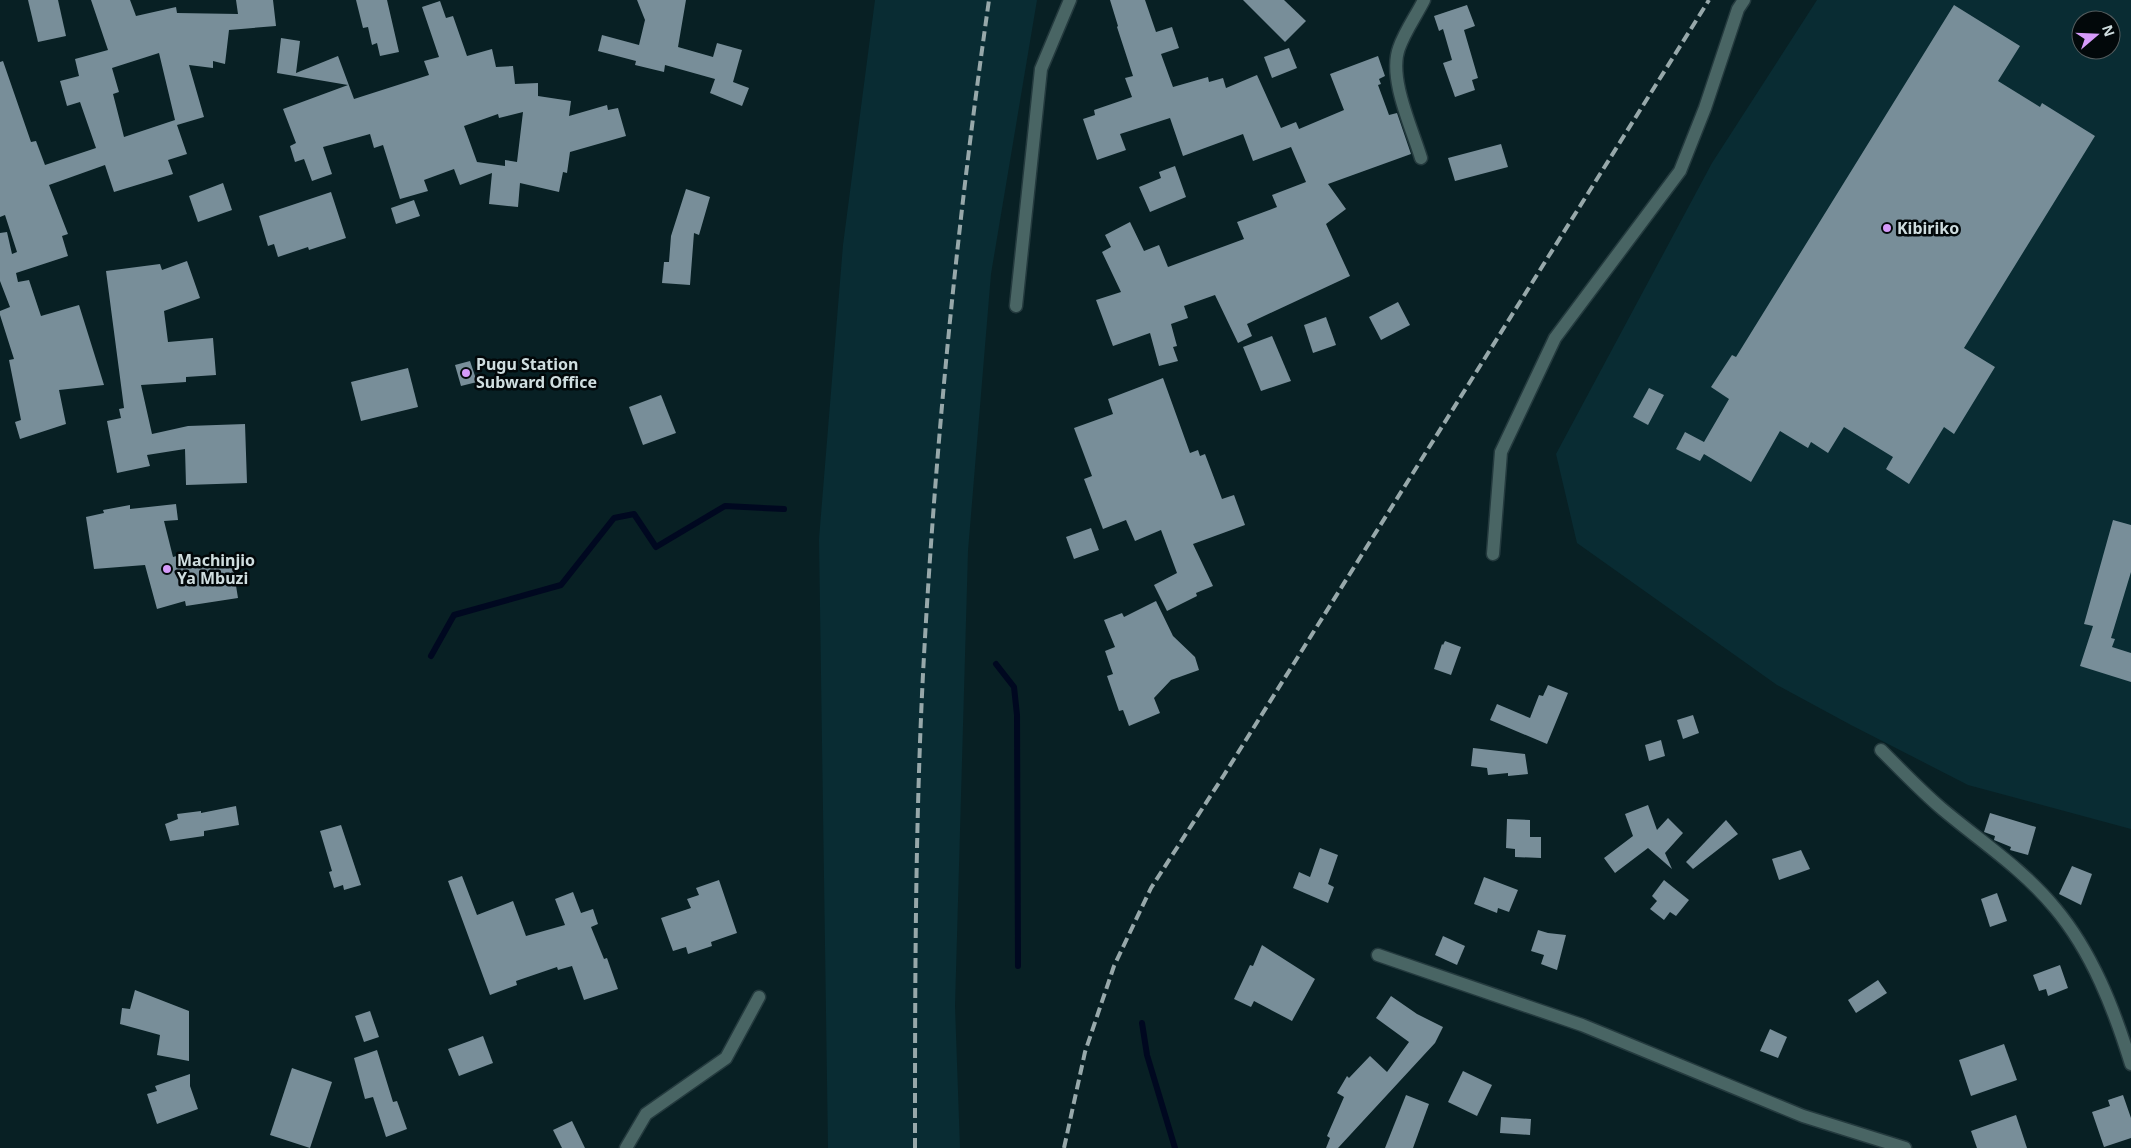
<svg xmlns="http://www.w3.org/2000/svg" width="2131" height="1148" font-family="'Noto Sans',sans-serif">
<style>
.built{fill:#092c33;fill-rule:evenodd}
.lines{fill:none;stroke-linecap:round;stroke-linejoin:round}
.stream{stroke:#000820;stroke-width:6}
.building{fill:#788e99;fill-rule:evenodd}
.street-casing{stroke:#243a3e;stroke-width:15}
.street{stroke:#496564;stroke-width:12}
.rail{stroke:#97a8aa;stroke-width:4;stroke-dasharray:10 5;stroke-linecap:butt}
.poi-dot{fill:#d69bfa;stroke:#02080a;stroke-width:2}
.labels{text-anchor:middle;stroke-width:5;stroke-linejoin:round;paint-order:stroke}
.poi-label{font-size:16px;font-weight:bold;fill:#cfdddf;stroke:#02080a;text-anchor:start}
</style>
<rect width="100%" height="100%" fill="#082024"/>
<g class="built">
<path d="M 875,0 L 1037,0 L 991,274 L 968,551 L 955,1006 L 960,1148 L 828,1148 L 819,539 L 843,245 Z"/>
<path d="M 1817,0 L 2131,0 L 2131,829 L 1968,785 L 1851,725 L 1777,685 L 1577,543 L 1556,454 L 1712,163 ZM 2081,20 L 2111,20 L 2111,50 L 2081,50 Z"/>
</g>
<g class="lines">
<g class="stream">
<path d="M 431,656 L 454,615 L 561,585 L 614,518 L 634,514 L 656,547 L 725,506 L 784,509"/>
<path d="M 996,664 L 1014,687 L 1017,715 L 1018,966"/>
<path d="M 1142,1023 L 1147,1055 L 1175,1148"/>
</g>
</g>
<g class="building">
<path d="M 28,0 L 58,0 L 66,36 L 38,42 Z"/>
<path d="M 91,0 L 130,0 L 136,16 L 176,7 L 177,13 L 238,14 L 236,0 L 273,0 L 276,26 L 229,30 L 225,64 L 213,61 L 213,68 L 189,65 L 204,117 L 177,125 L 187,154 L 168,160 L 173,174 L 114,192 L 105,165 L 49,185 L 68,234 L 62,236 L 68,256 L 16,273 L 18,282 L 29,280 L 41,316 L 79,305 L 104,385 L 59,390 L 66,424 L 20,439 L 15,422 L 21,420 L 9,360 L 14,359 L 0,315 L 0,311 L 10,307 L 0,281 L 0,233 L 7,232 L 12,254 L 17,252 L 5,215 L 0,217 L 0,62 L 3,61 L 31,142 L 36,141 L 45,165 L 96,148 L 80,102 L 67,106 L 60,81 L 79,76 L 75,59 L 108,50 ZM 159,53 L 175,120 L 124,137 L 113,94 L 119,92 L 112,68 Z"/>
<path d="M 356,0 L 387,0 L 399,52 L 380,56 L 377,43 L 372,45 L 368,27 L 363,28 Z"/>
<path d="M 637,0 L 686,0 L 678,47 L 713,57 L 717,43 L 742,50 L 733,82 L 749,88 L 742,106 L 710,93 L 715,79 L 665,65 L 664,72 L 635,65 L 636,61 L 598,51 L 602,35 L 639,45 L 645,20 Z"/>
<path d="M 1110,0 L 1145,0 L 1156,32 L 1172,27 L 1179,48 L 1161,54 L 1173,87 L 1208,77 L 1209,82 L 1223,78 L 1226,88 L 1257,75 L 1281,128 L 1296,122 L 1299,129 L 1344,110 L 1330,74 L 1378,56 L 1385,76 L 1379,79 L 1381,84 L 1378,85 L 1389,115 L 1397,113 L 1411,154 L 1328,184 L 1346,209 L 1326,224 L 1350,276 L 1247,324 L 1252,336 L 1238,343 L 1215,295 L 1184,306 L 1188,318 L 1171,324 L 1177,346 L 1173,347 L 1178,361 L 1159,366 L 1150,333 L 1113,346 L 1096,300 L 1121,292 L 1102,252 L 1111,247 L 1105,235 L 1130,222 L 1144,251 L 1159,245 L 1168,267 L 1244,239 L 1237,222 L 1277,207 L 1272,195 L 1306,182 L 1291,147 L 1253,161 L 1243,134 L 1183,156 L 1170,118 L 1120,134 L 1126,150 L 1097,160 L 1083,119 L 1095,115 L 1094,110 L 1132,97 L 1125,78 L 1133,76 L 1117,27 L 1118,26 Z"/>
<path d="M 1243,0 L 1284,0 L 1306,21 L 1285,42 Z"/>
<path d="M 440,1 L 446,18 L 453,16 L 467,56 L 492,49 L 496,67 L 513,66 L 515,84 L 538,83 L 538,96 L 571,101 L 569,116 L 607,105 L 608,110 L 618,108 L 626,136 L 570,152 L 567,173 L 563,172 L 559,192 L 520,183 L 518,207 L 489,204 L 492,173 L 460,185 L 454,169 L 424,180 L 428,191 L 400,199 L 383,145 L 374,148 L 370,134 L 323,147 L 332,174 L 312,181 L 304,159 L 295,162 L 290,146 L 296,143 L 283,109 L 348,85 L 277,73 L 281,38 L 300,41 L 296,73 L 338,56 L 354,99 L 429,75 L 424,61 L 439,57 L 422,7 ZM 523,112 L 517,162 L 505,160 L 505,166 L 477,162 L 464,126 L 498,114 L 499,118 Z"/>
<path d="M 1467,5 L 1475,26 L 1464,30 L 1478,78 L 1472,80 L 1475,90 L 1455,97 L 1443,63 L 1452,60 L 1443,29 L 1439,31 L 1434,16 Z"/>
<path d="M 1954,5 L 2020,46 L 1998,81 L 2040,107 L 2042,103 L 2095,136 L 1964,348 L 1995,367 L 1954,434 L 1944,427 L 1909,484 L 1886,469 L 1893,457 L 1844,427 L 1828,453 L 1811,442 L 1808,448 L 1780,431 L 1751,482 L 1704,454 L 1700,461 L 1676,449 L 1685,432 L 1704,442 L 1729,399 L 1711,387 L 1732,355 L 1736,357 Z"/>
<path d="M 1289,48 L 1297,68 L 1272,78 L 1264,57 Z"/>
<path d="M 1501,144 L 1508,167 L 1455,181 L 1448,158 Z"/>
<path d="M 1175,166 L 1186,197 L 1150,212 L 1139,187 L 1161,178 L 1159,172 Z"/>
<path d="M 223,183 L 232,210 L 198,222 L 189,196 Z"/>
<path d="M 686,189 L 710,197 L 699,235 L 694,233 L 690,285 L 662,283 L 664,262 L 669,262 L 671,236 Z"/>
<path d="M 331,192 L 346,238 L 309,250 L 308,247 L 278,257 L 274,244 L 268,246 L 259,216 Z"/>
<path d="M 414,200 L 420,216 L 396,224 L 391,208 Z"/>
<path d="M 187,261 L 200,298 L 164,311 L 168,342 L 213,338 L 216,375 L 186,377 L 186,382 L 141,385 L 152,434 L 188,426 L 245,424 L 247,483 L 186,485 L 185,449 L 147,455 L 150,466 L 117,473 L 107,421 L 121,418 L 119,409 L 124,408 L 106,271 L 160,264 L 162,270 Z"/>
<path d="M 1398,302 L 1410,325 L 1381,340 L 1369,317 Z"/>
<path d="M 1326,317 L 1336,345 L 1313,353 L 1304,325 Z"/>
<path d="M 1272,336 L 1291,381 L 1261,391 L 1243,347 Z"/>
<path d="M 470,361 L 477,382 L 461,386 L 455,365 Z"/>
<path d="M 408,368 L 418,407 L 361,421 L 351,382 Z"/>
<path d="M 1163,378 L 1190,453 L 1198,450 L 1200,456 L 1205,454 L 1222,499 L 1234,495 L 1245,525 L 1193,544 L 1213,586 L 1196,593 L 1197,596 L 1167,611 L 1154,585 L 1177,573 L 1161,530 L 1135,541 L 1126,520 L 1103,529 L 1084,479 L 1092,476 L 1074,428 L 1113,414 L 1108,399 Z"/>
<path d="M 1649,388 L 1664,395 L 1648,425 L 1633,417 Z"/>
<path d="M 661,395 L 676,433 L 643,445 L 629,407 Z"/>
<path d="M 176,504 L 178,520 L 164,521 L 173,557 L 184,554 L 187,567 L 232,561 L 238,598 L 186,606 L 185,601 L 157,609 L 145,565 L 94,569 L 86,517 L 104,513 L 103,510 L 130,505 L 130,509 Z"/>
<path d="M 2113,520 L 2131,525 L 2131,572 L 2111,638 L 2115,639 L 2112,647 L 2131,653 L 2131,682 L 2080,666 L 2093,626 L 2084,624 Z"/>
<path d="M 1091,528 L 1099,550 L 1074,559 L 1066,537 Z"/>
<path d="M 1156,601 L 1173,636 L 1195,657 L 1199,670 L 1171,680 L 1154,698 L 1160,713 L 1129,726 L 1123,710 L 1119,711 L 1107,676 L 1113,674 L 1105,651 L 1115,647 L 1104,620 L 1122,613 L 1124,617 Z"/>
<path d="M 1445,641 L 1461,647 L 1451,675 L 1434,669 L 1442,644 L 1443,645 Z"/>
<path d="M 1548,685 L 1568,693 L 1547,744 L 1490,720 L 1497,704 L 1530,718 L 1539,695 L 1543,696 Z"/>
<path d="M 1693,715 L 1699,733 L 1683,739 L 1677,720 Z"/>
<path d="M 1661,740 L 1665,756 L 1649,761 L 1645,745 Z"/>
<path d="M 1473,748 L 1525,754 L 1528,774 L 1508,776 L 1508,773 L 1488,775 L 1487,768 L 1471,766 Z"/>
<path d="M 1648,805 L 1657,830 L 1668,818 L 1683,833 L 1665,853 L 1672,869 L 1648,848 L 1615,873 L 1604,858 L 1633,836 L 1625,814 Z"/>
<path d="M 236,806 L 239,825 L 204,831 L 204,836 L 170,841 L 165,824 L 178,819 L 177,814 L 201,811 L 201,813 Z"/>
<path d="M 1990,813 L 2036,827 L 2028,855 L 2010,850 L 2011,847 L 1994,840 L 1995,836 L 1984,832 Z"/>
<path d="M 1507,819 L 1530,820 L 1530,837 L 1541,837 L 1541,858 L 1515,857 L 1515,849 L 1506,848 Z"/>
<path d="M 1726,820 L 1738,834 L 1693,869 L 1686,862 Z"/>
<path d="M 341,825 L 361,885 L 344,890 L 343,885 L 334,888 L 329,872 L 332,871 L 320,831 Z"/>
<path d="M 1320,848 L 1338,855 L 1328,884 L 1334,887 L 1328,903 L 1293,888 L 1299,872 L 1310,877 Z"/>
<path d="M 1801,850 L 1810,869 L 1779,880 L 1772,859 Z"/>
<path d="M 2072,866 L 2092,874 L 2081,905 L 2059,894 Z"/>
<path d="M 462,876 L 477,915 L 513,901 L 526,936 L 565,925 L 555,899 L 573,892 L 581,913 L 593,909 L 598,924 L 591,927 L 604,959 L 607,958 L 618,989 L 584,1000 L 572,966 L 558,970 L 557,967 L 516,981 L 517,985 L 490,995 L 448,881 Z"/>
<path d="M 1484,877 L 1518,890 L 1509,912 L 1498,908 L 1497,913 L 1474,904 Z"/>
<path d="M 719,880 L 737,933 L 711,942 L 712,946 L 688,954 L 686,947 L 673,951 L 661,918 L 691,908 L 687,899 L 699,895 L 696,888 Z"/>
<path d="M 1664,880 L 1689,900 L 1676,916 L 1670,912 L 1664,920 L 1650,909 L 1657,901 L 1652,896 Z"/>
<path d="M 1997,893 L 2007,921 L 1990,927 L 1981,899 Z"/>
<path d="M 1538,930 L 1548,933 L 1566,935 L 1557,970 L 1541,964 L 1544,955 L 1531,951 Z"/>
<path d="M 1443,936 L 1465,946 L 1457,965 L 1435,955 Z"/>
<path d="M 1262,945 L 1315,979 L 1292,1021 L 1254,1001 L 1251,1007 L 1234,999 L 1250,965 L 1253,966 Z"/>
<path d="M 2060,965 L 2068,988 L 2048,996 L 2046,989 L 2039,991 L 2033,975 Z"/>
<path d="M 1878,980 L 1887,993 L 1856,1013 L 1848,1000 Z"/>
<path d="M 135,990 L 189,1011 L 189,1061 L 157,1055 L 160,1035 L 120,1024 L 122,1008 L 130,1009 Z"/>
<path d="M 1391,996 L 1417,1014 L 1443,1027 L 1435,1043 L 1338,1148 L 1326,1148 L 1330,1138 L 1327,1136 L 1344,1097 L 1337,1093 L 1347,1076 L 1349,1078 L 1370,1056 L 1387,1072 L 1409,1042 L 1376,1018 Z"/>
<path d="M 370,1011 L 379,1037 L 364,1042 L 355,1016 Z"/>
<path d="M 1770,1029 L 1787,1037 L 1778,1058 L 1760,1051 Z"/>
<path d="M 483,1036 L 493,1063 L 459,1076 L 448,1049 Z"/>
<path d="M 2004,1044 L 2017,1080 L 1971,1096 L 1959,1060 Z"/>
<path d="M 377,1050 L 393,1102 L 397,1101 L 407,1129 L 386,1137 L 373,1097 L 365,1099 L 354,1058 Z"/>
<path d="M 292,1068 L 332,1082 L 310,1148 L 270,1135 Z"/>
<path d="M 1463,1071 L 1492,1085 L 1477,1116 L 1448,1102 Z"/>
<path d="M 190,1074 L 190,1086 L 198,1109 L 157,1124 L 147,1094 L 157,1091 L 155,1086 Z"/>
<path d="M 1406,1095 L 1429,1104 L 1413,1148 L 1385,1148 Z"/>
<path d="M 2123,1095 L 2131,1118 L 2131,1138 L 2104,1147 L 2092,1112 L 2110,1106 L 2108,1100 Z"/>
<path d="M 2016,1115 L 2027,1148 L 1977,1148 L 1971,1131 Z"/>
<path d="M 1501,1117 L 1531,1119 L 1530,1135 L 1500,1133 Z"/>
<path d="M 572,1121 L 585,1148 L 562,1148 L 553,1130 Z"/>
</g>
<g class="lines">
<g class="street-casing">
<g id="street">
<path d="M 1421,158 C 1412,128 1388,78 1399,48 C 1405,31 1416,16 1424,0"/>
<path d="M 1016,306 L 1041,69 L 1070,0"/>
<path d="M 1493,554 L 1501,452 L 1555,338 L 1680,171 L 1705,108 L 1738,9 L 1744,0"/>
<path d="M 1881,750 C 1901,770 1920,790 1941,808 C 1980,841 2022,868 2055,908 C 2092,952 2114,1009 2131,1064"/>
<path d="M 1378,955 L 1582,1025 L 1803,1116 L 1905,1148"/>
<path d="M 626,1148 L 646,1114 L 726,1058 L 759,997"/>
</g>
</g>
<use href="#street" class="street"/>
<g class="rail">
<path d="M 915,1148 C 915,990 915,832 923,674 C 935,448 957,223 989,0"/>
<path d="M 1064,1148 L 1085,1052 L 1114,966 L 1151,888 L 1224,775 L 1709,0"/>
</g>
</g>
<g class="poi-dot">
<circle cx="1887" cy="228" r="5"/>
<circle cx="466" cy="373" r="5"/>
<circle cx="167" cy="569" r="5"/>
</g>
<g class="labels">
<g class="poi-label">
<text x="1897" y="234">Kibiriko</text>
<text x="476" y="370">Pugu Station<tspan x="476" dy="18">Subward Office</tspan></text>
<text x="177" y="566">Machinjio<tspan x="177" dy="18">Ya Mbuzi</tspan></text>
</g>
</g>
<g transform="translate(2096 35) rotate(71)"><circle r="24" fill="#02080a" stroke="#545d5f"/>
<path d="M0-4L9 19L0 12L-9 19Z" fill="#d69bfa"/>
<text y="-8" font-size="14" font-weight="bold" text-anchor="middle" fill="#cfdddf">N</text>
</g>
</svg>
